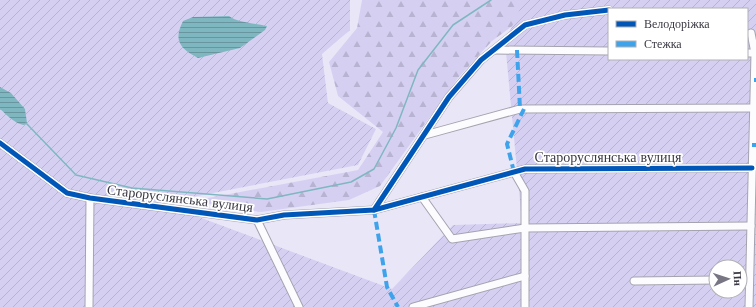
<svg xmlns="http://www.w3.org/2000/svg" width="756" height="307" font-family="'Libre Baskerville',serif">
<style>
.forest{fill:url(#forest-firs)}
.garden{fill:url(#garden-furrows);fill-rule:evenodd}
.water{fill:url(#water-rules)}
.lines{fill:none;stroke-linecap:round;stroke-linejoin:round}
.stream{stroke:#7fb7c0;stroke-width:1.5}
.street-casing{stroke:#a5a3af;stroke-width:9}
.street{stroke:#fcfbfe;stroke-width:7}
.quiet{stroke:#3fa3ec;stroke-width:4;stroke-dasharray:8 4;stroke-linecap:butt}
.cycleway-casing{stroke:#fff;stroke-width:8}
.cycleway{stroke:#0057b8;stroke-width:5}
.labels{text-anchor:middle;stroke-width:3.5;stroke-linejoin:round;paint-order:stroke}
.street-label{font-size:14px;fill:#3a3943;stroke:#fff}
</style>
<defs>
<pattern id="forest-firs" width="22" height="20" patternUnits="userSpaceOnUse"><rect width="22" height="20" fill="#d5d0f2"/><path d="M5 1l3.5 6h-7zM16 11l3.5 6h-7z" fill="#b8b3d1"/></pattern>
<pattern id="garden-furrows" width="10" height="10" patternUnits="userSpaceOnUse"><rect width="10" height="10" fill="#d5d0f2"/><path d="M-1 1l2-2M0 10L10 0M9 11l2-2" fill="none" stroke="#b8b3d1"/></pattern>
<pattern id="water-rules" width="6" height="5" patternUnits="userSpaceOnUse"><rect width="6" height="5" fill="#7fb7c0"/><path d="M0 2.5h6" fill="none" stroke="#69969e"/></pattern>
</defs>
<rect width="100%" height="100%" fill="#e9e7f7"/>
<path class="forest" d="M 362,0 L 748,0 L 747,9 L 634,0 L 529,14 L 492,41 L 458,78 L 380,186 L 349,200 L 261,212 L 192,201 L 358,170 L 383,132 L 338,96 L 329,62 L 357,28 Z"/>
<path class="garden" d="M 0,0 L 350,0 L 350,30 L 322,54 L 328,103 L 376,129 L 358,165 L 161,203 L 392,289 L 453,225 L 522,223 L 505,42 L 524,0 L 756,0 L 756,307 L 0,307 ZM 609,9 L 747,9 L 747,59 L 609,59 ZM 716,267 L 740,267 L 740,291 L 716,291 Z"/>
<g class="water">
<path d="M 229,16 C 238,23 255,23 267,26 L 265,30 L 240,48 L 198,58 C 180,48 173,41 183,21 L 193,17 Z"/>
<path d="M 0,87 L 11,93 L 25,109 L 27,123 L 24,125 C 15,124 7,115 0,109 Z"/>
</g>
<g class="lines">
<path class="stream" d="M 26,123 L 76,175 L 132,188 L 267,199 L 351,182 L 374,169 L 396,128 L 418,70 L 453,25 L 491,0"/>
<g class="street-casing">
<g id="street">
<path d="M 494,50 L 609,51"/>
<path d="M 747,53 L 755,53"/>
<path d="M 425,135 L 520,109 L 753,108"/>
<path d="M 0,143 L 67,193 L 90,198 L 257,220 L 284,215 L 374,210 L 449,97 L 481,60 L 525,25 L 565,15 L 609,10"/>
<path d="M 514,172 L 525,191 L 525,307"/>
<path d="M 422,197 L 452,239 L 525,228 L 751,226"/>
<path d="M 374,210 L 525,169 L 752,168"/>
<path d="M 257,220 L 299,307"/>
<path d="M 740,280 L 749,280"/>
<path d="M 634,281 L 716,280"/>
<path d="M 89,307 L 90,198"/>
<path d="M 413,307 L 525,276"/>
<path d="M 749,307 L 755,53 L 751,33"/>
</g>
</g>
<use href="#street" class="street"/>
<g class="quiet">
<path d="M 517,50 L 520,109"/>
<path d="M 754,80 L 756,80"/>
<path d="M 752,145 L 756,145"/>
<path d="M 514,172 L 507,144 L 524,109"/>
<path d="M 374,210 L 387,287 L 398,307"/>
</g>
<g class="cycleway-casing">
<g id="cycleway">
<path d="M 0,143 L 67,193 L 90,198 L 257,220 L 284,215 L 374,210 L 449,97 L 481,60 L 525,25 L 565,15 L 609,10"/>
<path d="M 374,210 L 525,169 L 752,168"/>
</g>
</g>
<use href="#cycleway" class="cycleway"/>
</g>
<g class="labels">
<g class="street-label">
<text x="608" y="162">Староруслянська вулиця</text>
<text transform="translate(180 198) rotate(7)" y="5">Староруслянська вулиця</text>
</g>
</g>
<rect x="608" y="8" width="140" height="52" fill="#ffffff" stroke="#b0b0b4"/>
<rect x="616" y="21" width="20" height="6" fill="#0057b8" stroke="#b0b0b4"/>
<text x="644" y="28" font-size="12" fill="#3a3943">Велодоріжка</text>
<rect x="616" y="41" width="20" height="6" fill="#3fa3ec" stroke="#b0b0b4"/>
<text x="644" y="48" font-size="12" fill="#3a3943">Стежка</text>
<g transform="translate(728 279) rotate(87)"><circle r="19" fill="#ffffff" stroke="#b0b0b4"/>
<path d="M0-3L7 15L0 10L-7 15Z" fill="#777682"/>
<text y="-6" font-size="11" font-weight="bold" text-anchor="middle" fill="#3a3943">Пн</text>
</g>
</svg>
